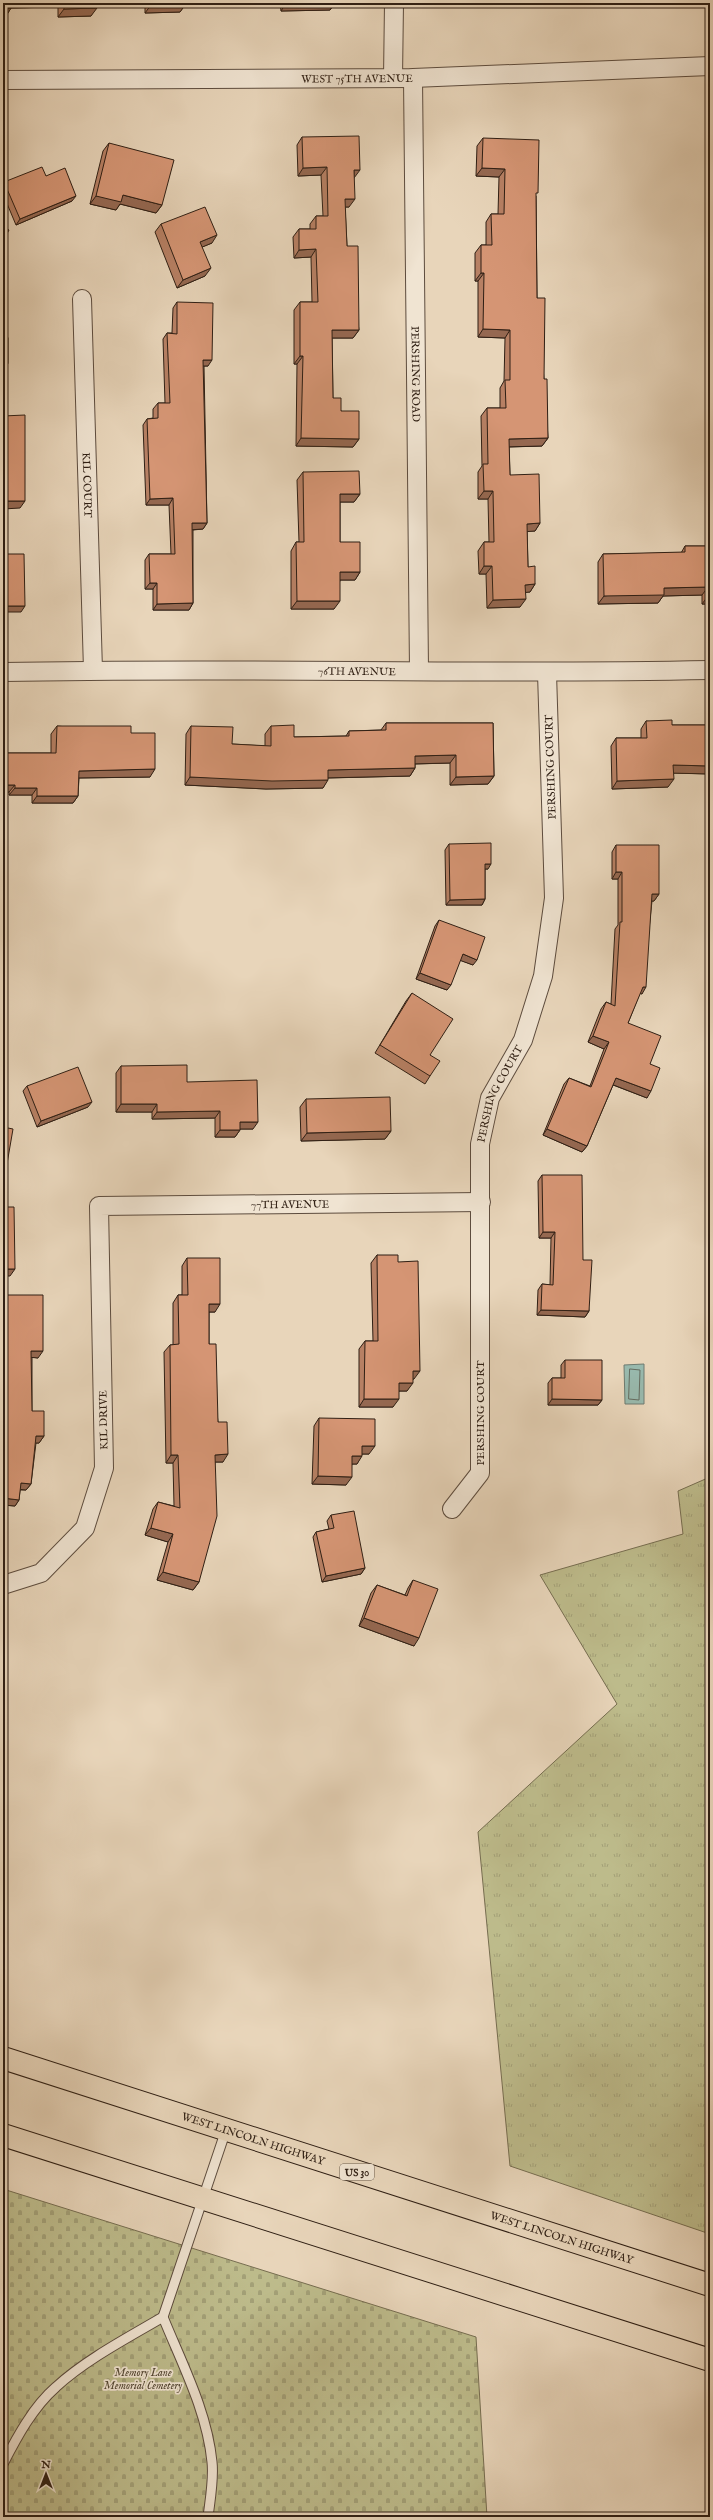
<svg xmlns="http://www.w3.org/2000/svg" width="713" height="2520" font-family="'IM FELL English',serif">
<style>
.grass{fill:url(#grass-tufts);stroke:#766d50}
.cemetery{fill:url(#cemetery-stones);stroke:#766d50}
.water{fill:#98b9ad;stroke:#6e7b70}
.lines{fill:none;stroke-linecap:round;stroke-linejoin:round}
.shore{stroke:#646c60;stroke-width:1}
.lane-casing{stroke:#5d4c3e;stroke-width:11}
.street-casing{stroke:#5d4c3e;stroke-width:20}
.primary-casing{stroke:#2f1f14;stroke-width:24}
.lane{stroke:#f0e4d2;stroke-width:9}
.street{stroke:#f0e4d2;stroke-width:18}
.primary{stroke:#e8d5ba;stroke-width:22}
.wall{fill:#b78064;stroke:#2f1f14}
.shaded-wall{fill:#956851;stroke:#2f1f14}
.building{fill:#d59574;stroke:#2f1f14}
.labels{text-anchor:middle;stroke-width:3.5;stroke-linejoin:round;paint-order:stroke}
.shield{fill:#f0e4d2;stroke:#695a4d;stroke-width:1}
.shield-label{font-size:10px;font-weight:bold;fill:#2f1f14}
.street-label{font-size:11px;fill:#2f1f14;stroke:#f0e4d2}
.park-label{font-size:11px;font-style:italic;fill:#524632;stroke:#f0e4d2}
</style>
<defs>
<pattern id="grass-tufts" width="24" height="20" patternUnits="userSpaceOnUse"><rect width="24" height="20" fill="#bdbb8b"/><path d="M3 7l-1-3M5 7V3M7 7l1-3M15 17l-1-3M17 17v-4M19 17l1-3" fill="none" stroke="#a3a077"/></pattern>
<pattern id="cemetery-stones" width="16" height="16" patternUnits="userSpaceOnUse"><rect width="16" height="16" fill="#bdbb8b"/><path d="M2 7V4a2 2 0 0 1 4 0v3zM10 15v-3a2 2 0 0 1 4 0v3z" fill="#a3a077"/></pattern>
</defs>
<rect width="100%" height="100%" fill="#e8d5ba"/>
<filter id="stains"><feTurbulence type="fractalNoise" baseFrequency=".005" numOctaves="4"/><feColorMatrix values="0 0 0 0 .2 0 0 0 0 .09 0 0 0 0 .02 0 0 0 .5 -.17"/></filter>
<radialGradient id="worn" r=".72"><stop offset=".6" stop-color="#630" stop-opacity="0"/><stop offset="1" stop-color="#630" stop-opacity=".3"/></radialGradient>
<path class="grass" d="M 710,1477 L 710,2234 L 510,2166 L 478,1832 L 617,1704 L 540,1575 L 683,1534 L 678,1491 Z"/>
<path class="cemetery" d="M 3,2189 L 476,2337 L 487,2517 L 3,2517 Z"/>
<path class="water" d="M 644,1364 L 644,1404 L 625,1404 L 624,1365 Z"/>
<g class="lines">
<path class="shore" d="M 630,1369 L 640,1370 L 639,1400 L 629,1399 Z"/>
<g class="lane-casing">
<g id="lane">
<path d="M 163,2317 L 226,2130"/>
<path d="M 3,2464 C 17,2437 33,2407 56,2387 C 85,2360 129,2337 163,2317 C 182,2364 207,2411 212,2462 C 214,2479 210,2500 208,2517"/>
</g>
</g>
<g class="street-casing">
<g id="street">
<path d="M 393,78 L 394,3"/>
<path id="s1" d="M 413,78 L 419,670"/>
<path id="s2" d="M 3,80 L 413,78 L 710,66"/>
<path id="s3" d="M 82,299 L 93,670"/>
<path id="s4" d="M 3,672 C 239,667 474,675 710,670"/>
<path id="s5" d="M 452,1509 L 480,1473 L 480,1144 L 490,1098 L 523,1040 L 543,976 L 554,898 L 547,673"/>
<path id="s6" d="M 3,1585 L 41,1573 L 85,1528 L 104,1468 L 99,1206 L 481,1202"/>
</g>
</g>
<g class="primary-casing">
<g id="primary">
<path id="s7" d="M 3,2058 L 710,2285"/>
<path d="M 3,2135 L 710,2360"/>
</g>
</g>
<use href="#lane" class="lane"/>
<use href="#street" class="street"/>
<use href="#primary" class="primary"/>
</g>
<g class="wall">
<path d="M 3,3 L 97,3 L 91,16 L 58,17 L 58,7 L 11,8 L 6,16 L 3,16 Z"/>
<path d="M 145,3 L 186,3 L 180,12 L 145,13 Z"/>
<path d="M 280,3 L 335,3 L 330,10 L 281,11 Z"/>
<path d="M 302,137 L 354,177 L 349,207 L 345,207 L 347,246 L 359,330 L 353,338 L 332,338 L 333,398 L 359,439 L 353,447 L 296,446 L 297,364 L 294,364 L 294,310 L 300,302 L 312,302 L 311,257 L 294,258 L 293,237 L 299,229 L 310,229 L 310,224 L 316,216 L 323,216 L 321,175 L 298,176 L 297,145 Z"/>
<path d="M 483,138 L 536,196 L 537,298 L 544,379 L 548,438 L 542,446 L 509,447 L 510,475 L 540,523 L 535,531 L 527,531 L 528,567 L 535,584 L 530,592 L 526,592 L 520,607 L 487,608 L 486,574 L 479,574 L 478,551 L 484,542 L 489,542 L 488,499 L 478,499 L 478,472 L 482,466 L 481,416 L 487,408 L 500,408 L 500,388 L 504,381 L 505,338 L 478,337 L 478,281 L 475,281 L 475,253 L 481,245 L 486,245 L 486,222 L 491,214 L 498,214 L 499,177 L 476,176 L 477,146 Z"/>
<path d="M 109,143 L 162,205 L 156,213 L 120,204 L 116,210 L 90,204 L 103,151 Z"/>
<path d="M 46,176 L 72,201 L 16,225 L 3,194 L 3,184 L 4,182 Z"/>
<path d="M 161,224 L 212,243 L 202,247 L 205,276 L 177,288 L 155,232 Z"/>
<path d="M 177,302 L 208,366 L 204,366 L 207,523 L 203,529 L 193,530 L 193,603 L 189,610 L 153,610 L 153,589 L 145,589 L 145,560 L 149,554 L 171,554 L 169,505 L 146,505 L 143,425 L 147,419 L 153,418 L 153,409 L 158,403 L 165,403 L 163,339 L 167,333 L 172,333 L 173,308 Z"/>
<path d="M 303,472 L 360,494 L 354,502 L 340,502 L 340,542 L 360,572 L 355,580 L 340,580 L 334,609 L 291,609 L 291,551 L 296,542 L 299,542 L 297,480 Z"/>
<path d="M 685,546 L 710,546 L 710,604 L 702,604 L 702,595 L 663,596 L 658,603 L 598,604 L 598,562 L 603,554 L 681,553 Z"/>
<path d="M 646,721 L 672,725 L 710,725 L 710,774 L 674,773 L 668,787 L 612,789 L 611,746 L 616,738 L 641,738 L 641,729 Z"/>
<path d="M 386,723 L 493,723 L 494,776 L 488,784 L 450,785 L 450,763 L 415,764 L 415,768 L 410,776 L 328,778 L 323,788 L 266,789 L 185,785 L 186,734 L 191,726 L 232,744 L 265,746 L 265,734 L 271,726 L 294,737 L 346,736 L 349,731 L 381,730 Z"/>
<path d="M 57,726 L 131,733 L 150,777 L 79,778 L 78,796 L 73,803 L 32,803 L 32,795 L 9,795 L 9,792 L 3,792 L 3,753 L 51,753 L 51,734 Z"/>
<path d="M 449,844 L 488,869 L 485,869 L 485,899 L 482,905 L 446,905 L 445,850 Z"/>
<path d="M 616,845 L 659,894 L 654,901 L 652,901 L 642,994 L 640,993 L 628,1023 L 650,1064 L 647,1098 L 613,1085 L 587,1146 L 582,1152 L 543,1135 L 564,1084 L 569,1078 L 590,1086 L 604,1049 L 588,1042 L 601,1009 L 606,1002 L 611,1004 L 615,929 L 618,925 L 618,879 L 612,879 L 612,852 Z"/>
<path d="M 439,920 L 473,965 L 460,960 L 447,990 L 416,979 L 435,926 Z"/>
<path d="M 412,993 L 430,1055 L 430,1076 L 425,1084 L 375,1053 L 406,1001 Z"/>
<path d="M 121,1066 L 187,1082 L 253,1129 L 240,1129 L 240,1130 L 235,1137 L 215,1137 L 215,1118 L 152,1119 L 152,1112 L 116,1112 L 116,1073 Z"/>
<path d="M 27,1086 L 88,1107 L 37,1127 L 23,1091 Z"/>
<path d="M 306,1099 L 391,1131 L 385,1139 L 301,1141 L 300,1107 Z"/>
<path d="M 542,1175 L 583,1260 L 589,1311 L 585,1317 L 537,1315 L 538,1290 L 542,1284 L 550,1285 L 551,1238 L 539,1238 L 538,1181 Z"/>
<path d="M 377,1255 L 398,1262 L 414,1379 L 413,1379 L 407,1391 L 399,1391 L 393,1407 L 359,1407 L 359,1349 L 365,1341 L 373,1341 L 371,1263 Z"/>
<path d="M 187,1258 L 215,1312 L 209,1312 L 209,1344 L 218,1422 L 223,1462 L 215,1462 L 199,1582 L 193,1590 L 157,1580 L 168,1542 L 145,1535 L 153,1509 L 158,1502 L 174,1506 L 173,1463 L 166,1463 L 164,1352 L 170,1345 L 173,1345 L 173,1303 L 178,1295 L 182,1295 L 182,1266 Z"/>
<path d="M 6,1295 L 38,1358 L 32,1357 L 32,1411 L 44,1436 L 39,1443 L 36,1443 L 31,1484 L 26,1490 L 20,1490 L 19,1500 L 15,1506 L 3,1505 L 3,1299 Z"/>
<path d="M 565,1360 L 602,1400 L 598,1405 L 548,1405 L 548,1383 L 552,1378 L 561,1378 L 561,1365 Z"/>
<path d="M 319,1418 L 369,1454 L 362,1454 L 357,1464 L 352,1464 L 346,1485 L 312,1484 L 314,1426 Z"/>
<path d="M 331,1515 L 365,1568 L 361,1574 L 322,1582 L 313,1537 L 316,1532 L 329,1529 L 327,1521 Z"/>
<path d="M 413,1580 L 414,1646 L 359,1626 L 371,1593 L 377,1585 L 405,1595 L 408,1588 Z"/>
</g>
<g class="shaded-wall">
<path d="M 9,3 L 61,3 L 58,7 L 6,8 Z"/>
<path d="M 286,3 L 335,3 L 330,10 L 281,11 Z"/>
<path d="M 186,4 L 180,12 L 145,13 L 151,5 Z"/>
<path d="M 3,8 L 11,8 L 6,16 L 3,16 Z"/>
<path d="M 97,8 L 91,16 L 58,17 L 64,9 Z"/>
<path d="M 327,167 L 321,175 L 298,176 L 303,168 Z"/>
<path d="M 482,168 L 505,169 L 499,177 L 476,176 Z"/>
<path d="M 354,170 L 360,170 L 354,178 Z"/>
<path d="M 123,195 L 162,205 L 156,213 L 120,204 L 116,210 L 90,204 L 96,196 Z"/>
<path d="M 76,196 L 72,201 L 16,225 L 20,219 Z"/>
<path d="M 345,199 L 355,199 L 349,207 L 339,207 Z"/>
<path d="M 217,235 L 212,243 L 195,250 L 200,242 Z"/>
<path d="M 316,249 L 311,257 L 294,258 L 299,250 Z"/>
<path d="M 211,268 L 205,276 L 177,288 L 183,280 Z"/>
<path d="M 481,273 L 484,273 L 478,281 L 475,281 Z"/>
<path d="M 483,329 L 510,330 L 505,338 L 478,337 Z"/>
<path d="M 332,330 L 359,330 L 353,338 L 326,338 Z"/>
<path d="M 300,356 L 303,356 L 297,364 L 294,364 Z"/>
<path d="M 203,360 L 212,360 L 208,366 L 199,366 Z"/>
<path d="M 3,363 L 8,363 L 3,370 Z"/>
<path d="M 301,438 L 359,439 L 353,447 L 296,446 Z"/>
<path d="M 548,438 L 542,446 L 503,447 L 509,439 Z"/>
<path d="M 484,491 L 493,491 L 488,499 L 478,499 Z"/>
<path d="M 340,494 L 360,494 L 354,502 L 334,502 Z"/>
<path d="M 173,498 L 169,505 L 146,505 L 150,499 Z"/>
<path d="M 6,501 L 25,501 L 20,508 L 3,509 Z"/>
<path d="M 192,523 L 207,523 L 203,529 L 188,530 Z"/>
<path d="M 540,523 L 535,531 L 521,532 L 527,524 Z"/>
<path d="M 3,524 L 7,524 L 3,530 Z"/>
<path d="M 484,566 L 492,566 L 486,574 L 479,574 Z"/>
<path d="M 340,572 L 360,572 L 355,580 L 334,580 Z"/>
<path d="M 150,583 L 157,583 L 153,589 L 145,589 Z"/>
<path d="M 535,584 L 530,592 L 520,593 L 525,585 Z"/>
<path d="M 708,587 L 702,595 L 663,596 L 658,603 L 598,604 L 604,596 L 664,588 Z"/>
<path d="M 708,596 L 710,596 L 710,604 L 702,604 Z"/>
<path d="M 526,599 L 520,607 L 487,608 L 493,600 Z"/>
<path d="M 297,601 L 340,601 L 334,609 L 291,609 Z"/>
<path d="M 193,603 L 189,610 L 153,610 L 157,604 Z"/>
<path d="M 3,606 L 25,606 L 21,612 L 3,612 Z"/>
<path d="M 456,755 L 450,763 L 409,764 L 415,756 Z"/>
<path d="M 673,765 L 710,766 L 710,774 L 668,773 Z"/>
<path d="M 415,768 L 410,776 L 322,778 L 328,770 Z"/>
<path d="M 155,769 L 150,777 L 73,778 L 79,771 Z"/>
<path d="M 494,776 L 488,784 L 450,785 L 456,777 Z"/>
<path d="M 190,777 L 328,780 L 323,788 L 266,789 L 185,785 Z"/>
<path d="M 674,779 L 668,787 L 612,789 L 617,781 Z"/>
<path d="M 3,785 L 15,785 L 9,792 L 3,792 Z"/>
<path d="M 15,788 L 37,788 L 32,795 L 9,795 Z"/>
<path d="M 37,796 L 78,796 L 73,803 L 32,803 Z"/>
<path d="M 485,864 L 491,864 L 488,869 L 481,869 Z"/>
<path d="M 616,872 L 622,872 L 618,879 L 612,879 Z"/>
<path d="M 652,894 L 659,894 L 654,901 L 648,901 Z"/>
<path d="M 485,899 L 482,905 L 446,905 L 450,900 Z"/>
<path d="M 463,954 L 477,960 L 473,965 L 459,960 Z"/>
<path d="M 420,973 L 451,985 L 447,990 L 416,979 Z"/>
<path d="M 643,987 L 646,987 L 642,994 L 638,993 Z"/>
<path d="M 593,1036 L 609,1042 L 604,1049 L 588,1042 Z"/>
<path d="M 616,1078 L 651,1091 L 647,1098 L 611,1084 Z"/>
<path d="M 92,1102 L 88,1107 L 37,1127 L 41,1121 Z"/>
<path d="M 121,1104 L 157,1104 L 152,1112 L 116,1112 Z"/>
<path d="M 220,1111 L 215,1118 L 152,1119 L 157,1112 Z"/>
<path d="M 240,1122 L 258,1122 L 253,1129 L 235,1129 Z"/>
<path d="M 547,1129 L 587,1146 L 582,1152 L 543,1135 Z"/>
<path d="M 220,1130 L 240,1130 L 235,1137 L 215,1137 Z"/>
<path d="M 391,1131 L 385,1139 L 301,1141 L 307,1133 Z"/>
<path d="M 543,1232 L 555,1232 L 551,1238 L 539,1238 Z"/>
<path d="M 3,1269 L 15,1269 L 10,1276 L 3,1276 Z"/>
<path d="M 209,1304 L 220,1304 L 215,1312 L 204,1312 Z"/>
<path d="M 541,1310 L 589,1311 L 585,1317 L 537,1315 Z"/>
<path d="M 31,1351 L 43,1351 L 38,1358 L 27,1357 Z"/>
<path d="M 413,1371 L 420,1371 L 414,1379 L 407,1379 Z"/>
<path d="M 399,1383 L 413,1383 L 407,1391 L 394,1391 Z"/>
<path d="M 364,1399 L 399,1399 L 393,1407 L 359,1407 Z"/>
<path d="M 552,1399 L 602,1400 L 598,1405 L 548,1405 Z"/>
<path d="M 36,1436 L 44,1436 L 39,1443 L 32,1443 Z"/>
<path d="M 362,1446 L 375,1446 L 369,1454 L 357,1454 Z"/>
<path d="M 228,1454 L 223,1462 L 210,1462 L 215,1455 Z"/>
<path d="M 171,1455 L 178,1455 L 173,1463 L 166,1463 Z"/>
<path d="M 352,1456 L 362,1456 L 357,1464 L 347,1464 Z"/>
<path d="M 318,1476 L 352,1477 L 346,1485 L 312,1484 Z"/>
<path d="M 21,1483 L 31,1484 L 26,1490 L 17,1489 Z"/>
<path d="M 3,1498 L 19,1500 L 15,1506 L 3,1505 Z"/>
<path d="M 151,1528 L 173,1534 L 168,1542 L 145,1535 Z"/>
<path d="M 365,1568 L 361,1574 L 322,1582 L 326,1576 Z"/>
<path d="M 163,1572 L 199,1582 L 193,1590 L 157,1580 Z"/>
<path d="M 364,1618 L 419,1638 L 414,1646 L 359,1626 Z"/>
</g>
<g class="building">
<rect x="3" y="3" width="8" height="5"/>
<path d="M 64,3 L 97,3 L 97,8 L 64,9 Z"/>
<path d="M 151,3 L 186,3 L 186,4 L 151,5 Z"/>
<path d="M 359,136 L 360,170 L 354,170 L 355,199 L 345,199 L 347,246 L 358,246 L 359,330 L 332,330 L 333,398 L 341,398 L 341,411 L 359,411 L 359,439 L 301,438 L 303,356 L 300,356 L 300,302 L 318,302 L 316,249 L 299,250 L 299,229 L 316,229 L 316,216 L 328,216 L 327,167 L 303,168 L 302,137 Z"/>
<path d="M 483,138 L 539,140 L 538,193 L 536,193 L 537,298 L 545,298 L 544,379 L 547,379 L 548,438 L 509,439 L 510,475 L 539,474 L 540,523 L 527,524 L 528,567 L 535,566 L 535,584 L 525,585 L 526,599 L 493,600 L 492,566 L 484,566 L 484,542 L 494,542 L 493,491 L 484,491 L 483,464 L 488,464 L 487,408 L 506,408 L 505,380 L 510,380 L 510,330 L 483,329 L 484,273 L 481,273 L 481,245 L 492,245 L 491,214 L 504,214 L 505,169 L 482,168 Z"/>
<path d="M 109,143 L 174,160 L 162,205 L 123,195 L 121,202 L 96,196 Z"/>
<path d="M 42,167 L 46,176 L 65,168 L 76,196 L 20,219 L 4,182 Z"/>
<path d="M 205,207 L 217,235 L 200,242 L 211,268 L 183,280 L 161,224 Z"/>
<path d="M 3,227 L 9,230 L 3,241 Z"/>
<path d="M 177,302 L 213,303 L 212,360 L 203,360 L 207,523 L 192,523 L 193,603 L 157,604 L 157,583 L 150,583 L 149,554 L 175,554 L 173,498 L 150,499 L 147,419 L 158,418 L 158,403 L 170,403 L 167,333 L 177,334 Z"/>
<rect x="3" y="338" width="5" height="25"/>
<path d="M 25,415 L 25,501 L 6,501 L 7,524 L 3,524 L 3,416 Z"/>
<path d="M 359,471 L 360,494 L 340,494 L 340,542 L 360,542 L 360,572 L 340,572 L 340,601 L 297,601 L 296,542 L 304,542 L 303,472 Z"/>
<path d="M 685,546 L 710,546 L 710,596 L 708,596 L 708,587 L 664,588 L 664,595 L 604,596 L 603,554 L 685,552 Z"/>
<path d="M 3,554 L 24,554 L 25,606 L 3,606 Z"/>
<path d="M 672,720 L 672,725 L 710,725 L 710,766 L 673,765 L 674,779 L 617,781 L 616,738 L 647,738 L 646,721 Z"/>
<path d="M 386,723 L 493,723 L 494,776 L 456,777 L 456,755 L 415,756 L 415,768 L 328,770 L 328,780 L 272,781 L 190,777 L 191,726 L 233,727 L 232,744 L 271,746 L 271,726 L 294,725 L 294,737 L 349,736 L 349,731 L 386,730 Z"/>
<path d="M 57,726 L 131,726 L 131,733 L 155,733 L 155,769 L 79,771 L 78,796 L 37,796 L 37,788 L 15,788 L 15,785 L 3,785 L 3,753 L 56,753 Z"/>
<path d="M 491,843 L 491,864 L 485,864 L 485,899 L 450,900 L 449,844 Z"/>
<path d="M 616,845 L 659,845 L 659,894 L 652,894 L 646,987 L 643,987 L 628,1023 L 661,1036 L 650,1064 L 660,1068 L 651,1091 L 616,1078 L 587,1146 L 547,1129 L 569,1078 L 591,1087 L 609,1042 L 593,1036 L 606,1002 L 615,1006 L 620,922 L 622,922 L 622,872 L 616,872 Z"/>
<path d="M 439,920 L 485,937 L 477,960 L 463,954 L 451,985 L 420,973 Z"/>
<path d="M 412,993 L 453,1019 L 430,1055 L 440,1061 L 430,1076 L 380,1045 Z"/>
<path d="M 187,1065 L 187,1082 L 257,1080 L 258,1122 L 240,1122 L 240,1130 L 220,1130 L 220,1111 L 157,1112 L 157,1104 L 121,1104 L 121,1066 Z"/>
<path d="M 78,1067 L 92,1102 L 41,1121 L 27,1086 Z"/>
<path d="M 390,1097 L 391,1131 L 307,1133 L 306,1099 Z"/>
<path d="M 3,1127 L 13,1129 L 3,1187 Z"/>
<path d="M 542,1175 L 582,1175 L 583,1260 L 592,1260 L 589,1311 L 541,1310 L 542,1284 L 553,1285 L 555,1232 L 543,1232 Z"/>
<path d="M 3,1207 L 14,1207 L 15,1269 L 3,1269 Z"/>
<path d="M 377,1255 L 398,1255 L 398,1262 L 418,1261 L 420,1371 L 413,1371 L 413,1383 L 399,1383 L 399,1399 L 364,1399 L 365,1341 L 378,1341 Z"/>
<path d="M 187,1258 L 220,1258 L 220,1304 L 209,1304 L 209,1344 L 216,1344 L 218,1422 L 227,1422 L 228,1454 L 215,1455 L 217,1516 L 199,1582 L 163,1572 L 173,1534 L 151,1528 L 158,1502 L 180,1508 L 178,1455 L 171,1455 L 170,1345 L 179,1344 L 178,1295 L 188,1295 Z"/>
<path d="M 6,1295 L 43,1295 L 43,1351 L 31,1351 L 32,1411 L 44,1411 L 44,1436 L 36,1436 L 31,1484 L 21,1483 L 19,1500 L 3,1498 L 3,1376 L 5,1376 Z"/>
<path d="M 565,1360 L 602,1360 L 602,1400 L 552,1399 L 552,1378 L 565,1378 Z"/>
<path d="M 319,1418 L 375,1419 L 375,1446 L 362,1446 L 362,1456 L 352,1456 L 352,1477 L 318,1476 Z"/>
<path d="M 354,1511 L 365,1568 L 326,1576 L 316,1532 L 334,1528 L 331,1515 Z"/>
<path d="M 413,1580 L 438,1589 L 419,1638 L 364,1618 L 377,1585 L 407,1596 Z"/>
</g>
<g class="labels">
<rect class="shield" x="340" y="2164" width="34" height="16" rx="3"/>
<g class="shield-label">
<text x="357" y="2176">US 30</text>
</g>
<g class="street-label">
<text dy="4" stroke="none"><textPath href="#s2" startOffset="354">WEST 75TH AVENUE</textPath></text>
<text dy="4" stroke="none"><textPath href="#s1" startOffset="296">PERSHING ROAD</textPath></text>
<text dy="4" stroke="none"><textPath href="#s3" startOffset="186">KIL COURT</textPath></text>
<text dy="4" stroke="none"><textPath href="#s4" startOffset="354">76TH AVENUE</textPath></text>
<text transform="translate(550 767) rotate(-92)" y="4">PERSHING COURT</text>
<text dy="4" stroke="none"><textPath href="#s5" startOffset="429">PERSHING COURT</textPath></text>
<text dy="4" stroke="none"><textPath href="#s6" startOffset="619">77TH AVENUE</textPath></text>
<text transform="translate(480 1413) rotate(-90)" y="4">PERSHING COURT</text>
<text transform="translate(103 1420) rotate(-91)" y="4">KIL DRIVE</text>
<text dy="4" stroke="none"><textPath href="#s7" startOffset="263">WEST LINCOLN HIGHWAY</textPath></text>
<text dy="4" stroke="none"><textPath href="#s7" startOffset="587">WEST LINCOLN HIGHWAY</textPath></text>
</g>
<g class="park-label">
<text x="143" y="2376">Memory Lane<tspan x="143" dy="13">Memorial Cemetery</tspan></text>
</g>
</g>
<rect width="713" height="2520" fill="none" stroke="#e8d5ba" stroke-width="16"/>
<rect x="4" y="4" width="705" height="2512" fill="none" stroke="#2f1f14" stroke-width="2"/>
<rect x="8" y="8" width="697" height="2504" fill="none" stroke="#2f1f14"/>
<g transform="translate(46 2474)" stroke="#f0e4d2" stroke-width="3" paint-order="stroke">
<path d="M0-3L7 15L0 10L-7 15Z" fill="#2f1f14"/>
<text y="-6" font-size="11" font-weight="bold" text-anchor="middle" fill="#2f1f14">N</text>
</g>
<rect width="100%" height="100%" filter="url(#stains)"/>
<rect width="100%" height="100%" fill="url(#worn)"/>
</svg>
